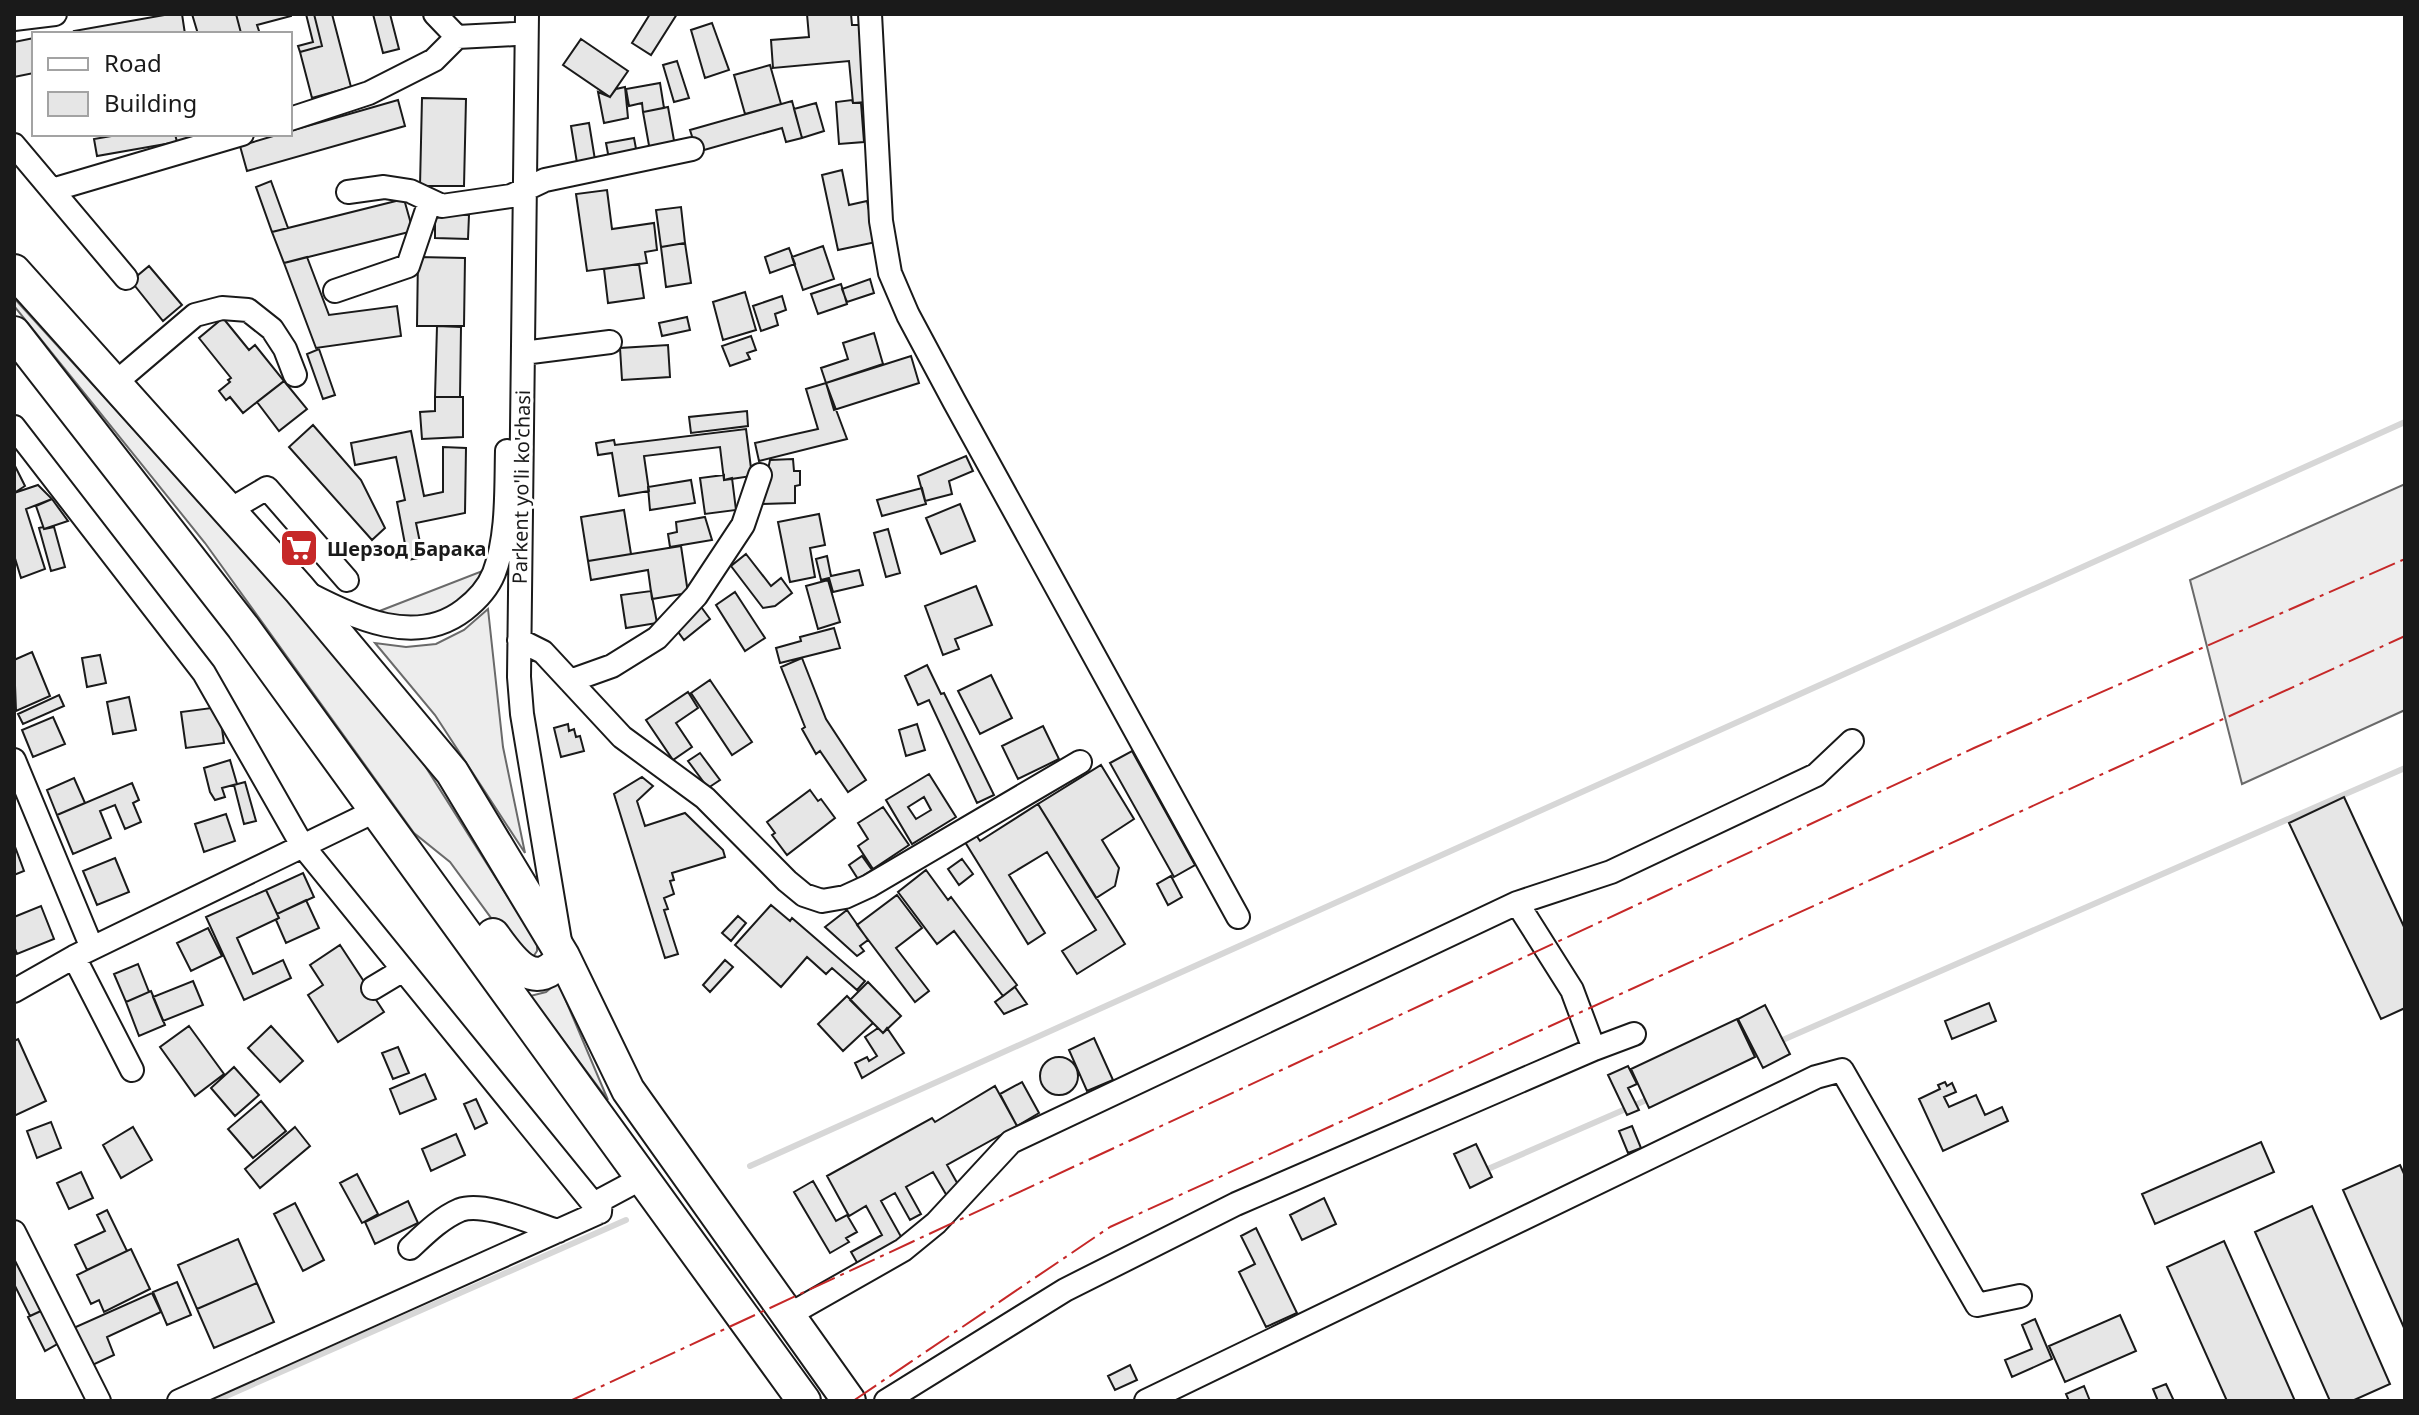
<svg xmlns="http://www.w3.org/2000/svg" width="2419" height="1415" font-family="'Noto Sans',sans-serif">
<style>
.built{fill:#ededed;stroke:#6a6a6a;stroke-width:2}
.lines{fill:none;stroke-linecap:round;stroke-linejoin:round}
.stream{stroke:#d7d7d7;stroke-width:6}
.building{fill:#e6e6e6;stroke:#1a1a1a;stroke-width:2;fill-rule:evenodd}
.minor-casing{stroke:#1a1a1a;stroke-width:26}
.highway-casing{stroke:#1a1a1a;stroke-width:36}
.minor{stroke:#fff;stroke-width:22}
.highway{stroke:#fff;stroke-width:32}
.power{stroke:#c62828;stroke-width:2;stroke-dasharray:28 6 4 6;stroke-linecap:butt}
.labels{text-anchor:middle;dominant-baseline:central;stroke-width:6;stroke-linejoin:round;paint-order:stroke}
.street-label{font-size:20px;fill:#1a1a1a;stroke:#fff}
.poi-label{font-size:20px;font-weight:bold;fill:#1a1a1a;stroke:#fff;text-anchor:start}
</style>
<rect width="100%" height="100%" fill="#fff"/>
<!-- built -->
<path class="built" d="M14 298 286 597 408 739 537 943V951L533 957 519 956 450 862 414 833 205 543 14 306Z
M2405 484V710L2242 784 2190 580Z
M485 570 477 583 457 604 435 615 409 618 377 612Z
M488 609 503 747 525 853 435 715 375 643 406 647 436 644 464 630Z
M558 982 608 1100 530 996 546 992Z"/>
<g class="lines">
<!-- stream -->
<path class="stream" d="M1778 1042 2405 768
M750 1166 2405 422
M1481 1172 1651 1098
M215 1401 626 1220"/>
</g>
<!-- building -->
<path class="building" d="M170 14H182L185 34H75L74 31Z
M192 14H236L241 33 198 34Z
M236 14H291V16L257 25 260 34H236L241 33Z
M306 14H314L322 46 300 52 298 46 313 42Z
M314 14H332L351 87 312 98 300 52 322 46Z
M373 14H390L399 49 383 53Z
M650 14H677L651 55 632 43Z
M807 14H851L852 25H861L867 102 853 103 849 61 773 68 771 40 809 37Z
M712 23 729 70 705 78 691 30Z
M34 38V73L14 77V42Z
M581 39 628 71 610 97 563 65Z
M677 61 689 98 674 102 663 65Z
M770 65 781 104 745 114 734 75Z
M660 83 664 108 643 112 642 103 629 106 626 89Z
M625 87 628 118 604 123 598 92 610 97 616 89Z
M422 98 466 99 464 186H420Z
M398 100 405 126 247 171 240 146 280 134H290V131Z
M852 100 853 103H861L864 142 839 144 836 102Z
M792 101 802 138 786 142 782 128 697 152 690 130Z
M816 103 824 131 802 138 794 109Z
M668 107 675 146 650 151 643 112Z
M589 123 596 166 578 169 571 126Z
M123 134H175L177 142 97 156 94 139Z
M175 134H209L177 142Z
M634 138 637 154 609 159 606 143Z
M842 170 849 205 867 201 876 242 838 250 822 175Z
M271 181 288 228 272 232 256 187Z
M607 190 612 229 654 223 657 250 645 252 647 263 587 271 576 194Z
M404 199 413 231 284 263 272 232Z
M681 207 685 243 661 247 656 210Z
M435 214 469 215 468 239 435 238Z
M685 243 691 283 666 287 661 247Z
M823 246 834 279 803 290 792 257Z
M789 248 795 264 770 273 765 257Z
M307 257 329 315 397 306 401 336 316 348 284 263Z
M418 257 465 258 464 326H417Z
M639 264 644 298 608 303 604 269Z
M149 266 182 305 163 321 131 281Z
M870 279 874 293 847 302 842 289Z
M841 284 847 304 818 314 811 294Z
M745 292 756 330 723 340 713 302Z
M782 296 786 310 775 314 778 325 761 331 753 306Z
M687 317 690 330 662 336 659 323Z
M223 318 249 350 255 345 284 381 243 413 230 397 226 400 219 391 230 382 228 380 231 378 199 338Z
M437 326 461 327 460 397H435Z
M874 333 883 364 826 383 821 368 848 359 843 343Z
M751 336 756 350 747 353 750 359 730 366 722 346Z
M668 345 670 377 622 380 620 348Z
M319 349 335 395 323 399 307 354Z
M911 356 919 383 834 410 826 383Z
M284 381 307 409 279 431 257 402Z
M826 383 847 439 759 461 755 443 818 429 806 389Z
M435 397H463V437L422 439 420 412 435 411Z
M747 411 748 426 691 433 689 417Z
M313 425 361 480 385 528 372 540 289 447Z
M746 429 752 476 724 480 720 447 644 456 649 491 619 496 612 453 598 455 596 443 614 440 615 445Z
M411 431 424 496 443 492V447L466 448 465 513 416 523 423 557 408 560 397 502 405 500 396 457 355 465 351 443Z
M966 456 973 471 949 481 952 494 925 501 918 476Z
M793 459 794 471H800V485L795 486V503L761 504 770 460Z
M14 464 25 486 14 493Z
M724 475V480L732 478 736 510 705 514 700 478Z
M691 480 695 503 650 510 648 487Z
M38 485 52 499 26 509 45 569 21 578 14 555V493Z
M922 488 926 504 882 516 877 500Z
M52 499 68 521 44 529 36 506Z
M960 504 975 541 941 554 926 518Z
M624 510 631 554 588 561 581 517Z
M819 514 825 545 810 548 815 577 790 582 778 522Z
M705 517 712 540 670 547 668 534 677 532 676 522Z
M43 527 44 529 54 527 65 567 51 571 39 528Z
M888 529 900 573 886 577 874 533Z
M681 546 688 593 652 599 648 570 591 580 588 561Z
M746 554 771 586 781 578 792 593 775 606 763 608 731 566Z
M827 556 831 576 859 570 863 585 833 592 829 578 821 580 816 559Z
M828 580 840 622 818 629 806 586Z
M976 586 992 625 955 639 959 649 943 655 925 606Z
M651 591 657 623 626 628 621 595Z
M735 592 765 638 745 651 716 605Z
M699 604 710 619 684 640 673 625Z
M834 628 840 648 780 663 776 648 801 641 800 637Z
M32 652 50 696 16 711 14 660Z
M100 655 106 683 87 687 82 658Z
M802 658 826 719 866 780 848 792 820 751 816 754 802 729 805 727 781 667Z
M927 665 941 694 944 693 994 795 977 803 929 700 918 705 905 676Z
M991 675 1012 718 980 734 958 691Z
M710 680 752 742 732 755 691 693Z
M688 692 698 708 676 723 692 747 673 760 646 720Z
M59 695 64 706 23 724 18 714Z
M129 697 136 730 113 734 107 702Z
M219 707 224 743 186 748 181 712Z
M53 717 65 744 33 757 22 730Z
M568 724 569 731 574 729 576 737 580 736 584 751 561 757 554 728Z
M917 724 925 750 906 756 899 730Z
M1043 726 1059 759 1018 779 1002 746Z
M1132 751 1195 865 1174 877 1110 763Z
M700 753 720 780 708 788 688 761Z
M230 760 237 784 222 788 225 797 215 800 210 792 204 768Z
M1101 765 1134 819 1102 840 1119 868 1115 886 1096 898 1038 804Z
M929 774 956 817 912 844 886 800ZM924 797 931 810 916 819 908 807Z
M642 777 653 786 637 801 645 826 685 813 723 850 725 857 672 873 674 880 670 881 674 894 664 898 668 909 664 910 678 954 665 958 614 794Z
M74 778 85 803 57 815 47 790Z
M245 782 256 821 244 824 234 785Z
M132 783 139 800 133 803 141 822 125 829 115 805 100 811 111 838 73 854 57 815Z
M810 790 818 801 821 799 835 818 787 855 772 835 775 833 767 822Z
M2344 797 2405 929V1008L2381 1019 2289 823Z
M1038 804 1125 944 1077 974 1062 951 1096 930 1047 852 1009 875 1045 933 1028 944 965 842 976 835 980 841Z
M883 807 909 845 873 869 858 846 868 839 858 823Z
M226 814 235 841 204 852 195 824Z
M14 844 24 871 14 875Z
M862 856 872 870 858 879 849 865Z
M115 858 129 892 97 905 83 871Z
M962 859 973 874 959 885 948 869Z
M926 870 948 900 951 897 1017 985 1003 996 954 931 937 944 898 892Z
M303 873 314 897 277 914 266 890Z
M1171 876 1182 897 1168 905 1157 884Z
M266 890 279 918 237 938 253 974 283 960 291 978 244 1000 206 917Z
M897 895 922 928 896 948 929 991 915 1002 857 925Z
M306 900 319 928 286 943 276 920 279 918 277 914Z
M771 905 790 921 792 918 865 981 857 990 832 968 826 974 807 957 781 987 735 945Z
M41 906 54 939 17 954 14 946V917Z
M847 910 868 940 860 946 864 951 857 956 825 927Z
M738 916 746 923 731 941 722 933Z
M208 928 222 956 191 971 177 943Z
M340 945 384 1012 338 1042 308 995 323 985 310 965Z
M725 960 733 967 710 992 703 985Z
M138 964 149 992 126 1002 114 974Z
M193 981 203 1005 163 1021 153 997Z
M868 982 901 1016 883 1033 850 1000Z
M1015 987 1027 1004 1004 1014 995 1002Z
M151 991 165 1025 139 1036 126 1002Z
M847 996 873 1023 843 1051 818 1024Z
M1989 1003 1996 1021 1952 1039 1945 1021Z
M1765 1005 1790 1054 1763 1068 1738 1019Z
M1737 1019 1755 1057 1649 1108 1631 1069Z
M189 1026 224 1074 195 1096 160 1047Z
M271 1026 303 1061 280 1082 248 1048Z
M878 1028 883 1033 887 1028 904 1053 862 1078 855 1063 867 1057 869 1061 877 1056 865 1037Z
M1094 1038 1113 1080 1087 1091 1069 1050Z
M18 1039 46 1101 14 1116V1041Z
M398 1047 409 1073 393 1079 382 1053Z
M1040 1076a19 19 0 1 1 38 0a19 19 0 1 1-38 0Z
M1628 1066 1637 1084 1628 1088 1639 1110 1627 1115 1608 1075Z
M234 1067 259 1095 235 1116 211 1088Z
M425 1074 436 1099 400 1114 390 1089Z
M1022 1082 1039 1113 1017 1126 1000 1094Z
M1945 1082 1947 1086 1952 1083 1956 1092 1944 1097 1949 1107 1976 1095 1985 1115 2002 1107 2008 1121 1943 1151 1919 1099 1940 1089 1938 1085Z
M995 1086 1017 1126 947 1165 960 1188 947 1196 933 1172 906 1187 921 1214 910 1220 895 1193 881 1201 904 1242 859 1266 851 1252 882 1235 866 1206 849 1216 827 1176 932 1118 935 1122Z
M476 1099 487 1123 475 1129 464 1104Z
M261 1101 286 1131 253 1158 228 1129Z
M51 1122 61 1148 37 1158 27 1131Z
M1632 1126 1641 1148 1628 1153 1619 1131Z
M133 1127 152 1160 121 1178 103 1145Z
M295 1127 310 1146 260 1188 245 1169Z
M456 1134 465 1155 431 1171 422 1149Z
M2261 1142 2274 1172 2155 1224 2142 1194Z
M1476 1144 1492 1177 1470 1188 1454 1154Z
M2400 1165 2405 1176V1330L2343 1190Z
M81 1172 93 1198 69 1209 57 1183Z
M357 1174 378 1214 362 1223 340 1183Z
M813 1181 836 1221 847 1215 857 1232 846 1238 849 1242 830 1253 794 1192Z
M1324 1198 1336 1224 1302 1240 1290 1215Z
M408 1201 418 1223 375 1244 365 1222Z
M295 1203 324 1260 303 1271 274 1214Z
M2312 1206 2390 1384 2352 1401H2330L2255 1232Z
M107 1210 127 1251 87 1270 75 1245 105 1231 97 1215Z
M1256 1228 1297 1313 1266 1327 1239 1272 1255 1264 1241 1236Z
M238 1239 257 1283 197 1309 178 1265Z
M2224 1241 2295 1401H2227L2167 1267Z
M131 1249 150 1289 104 1312 99 1300 91 1304 77 1275Z
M18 1259 43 1310 30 1316 14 1284V1261Z
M177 1282 191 1315 167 1325 153 1292Z
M257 1283 274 1322 214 1348 197 1309Z
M152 1293 161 1312 107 1337 114 1355 86 1368 69 1330Z
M43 1310 59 1343 45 1351 28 1317Z
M2120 1315 2136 1351 2065 1382 2049 1346Z
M2035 1319 2052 1359 2012 1377 2005 1360 2032 1349 2022 1325Z
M1130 1365 1137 1380 1115 1390 1108 1376Z
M2166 1384 2174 1401H2158L2153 1389Z
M2084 1386 2090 1401H2069L2066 1394Z"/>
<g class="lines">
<!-- minor casing -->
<g class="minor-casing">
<path id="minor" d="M435 14 457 37 515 34
M527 14 519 677 522 714 560 941
M870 14 881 221 890 273 908 315 954 401 1238 917
M14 19 55 14
M290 119 369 93 434 60 457 37
M14 145 126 278
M52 190 242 134
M348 192 384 187 410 191 442 206 511 196 545 180 692 149
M335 291 408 266 430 201
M523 353 610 342
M114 384 195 315 222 308 248 310 272 329 285 349 295 375
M14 427 204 673 302 845 600 1212
M228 511 267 488 347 580
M309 594C355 618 416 647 464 610 477 600 488 588 494 573 508 536 506 490 507 451
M519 640 543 652 622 737 705 798 787 881 804 895 822 901 845 897 869 886 1080 762
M570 681 612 666 657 638 696 596 743 525 760 475
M14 760 92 948
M1517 903 1572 990 1594 1049
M74 957 132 1070
M373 988 403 970
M14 991 74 957 377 810
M600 1212 601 1200 644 1177
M14 1232 99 1401
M410 1248C425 1234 441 1218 460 1210 484 1201 534 1224 558 1231
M787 1316 903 1250 936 1223 1011 1142 1517 903 1611 872 1816 775 1852 741
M179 1401 600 1212
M886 1401 1065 1290 1236 1204 1594 1049 1634 1034
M1146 1401 1816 1077 1842 1070 1977 1305 2020 1296"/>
</g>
<!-- highway casing -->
<g class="highway-casing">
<path id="highway" d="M14 271 299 589 452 772 563 956 628 1090 849 1401
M14 333 243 627 804 1401
M493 935C511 960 535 996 563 956"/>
</g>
<!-- minor -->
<use href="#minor" class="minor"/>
<!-- highway -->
<use href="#highway" class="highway"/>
<!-- power -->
<path class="power" d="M570 1401 1974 748 2405 559
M853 1401 1110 1227 2405 636"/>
</g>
<!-- icons -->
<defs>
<g id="supermarket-square" transform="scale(2)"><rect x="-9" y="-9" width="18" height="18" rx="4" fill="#c62828" stroke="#fff"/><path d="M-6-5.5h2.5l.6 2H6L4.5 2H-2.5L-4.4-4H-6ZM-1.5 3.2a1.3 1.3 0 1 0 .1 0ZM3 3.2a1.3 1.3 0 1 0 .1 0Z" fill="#fff"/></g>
</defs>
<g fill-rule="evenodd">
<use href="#supermarket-square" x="299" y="548"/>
</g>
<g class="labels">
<!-- street labels -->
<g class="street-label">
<text transform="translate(521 487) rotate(-89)">Parkent yo'li ko'chasi</text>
</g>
<!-- poi labels -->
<g class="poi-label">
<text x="327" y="548">Шерзод Барака</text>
</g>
</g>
<!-- border -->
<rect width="2419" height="1415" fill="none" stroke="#1a1a1a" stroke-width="32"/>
<!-- legend -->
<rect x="32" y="32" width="260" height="104" fill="#ffffff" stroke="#a3a3a3" stroke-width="2"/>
<rect x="48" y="58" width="40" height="12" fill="#ffffff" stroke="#a3a3a3" stroke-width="2"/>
<text x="104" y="72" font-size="24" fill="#1a1a1a">Road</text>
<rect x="48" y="92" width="40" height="24" fill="#e6e6e6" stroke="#a3a3a3" stroke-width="2"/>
<text x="104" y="112" font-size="24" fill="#1a1a1a">Building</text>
</svg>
